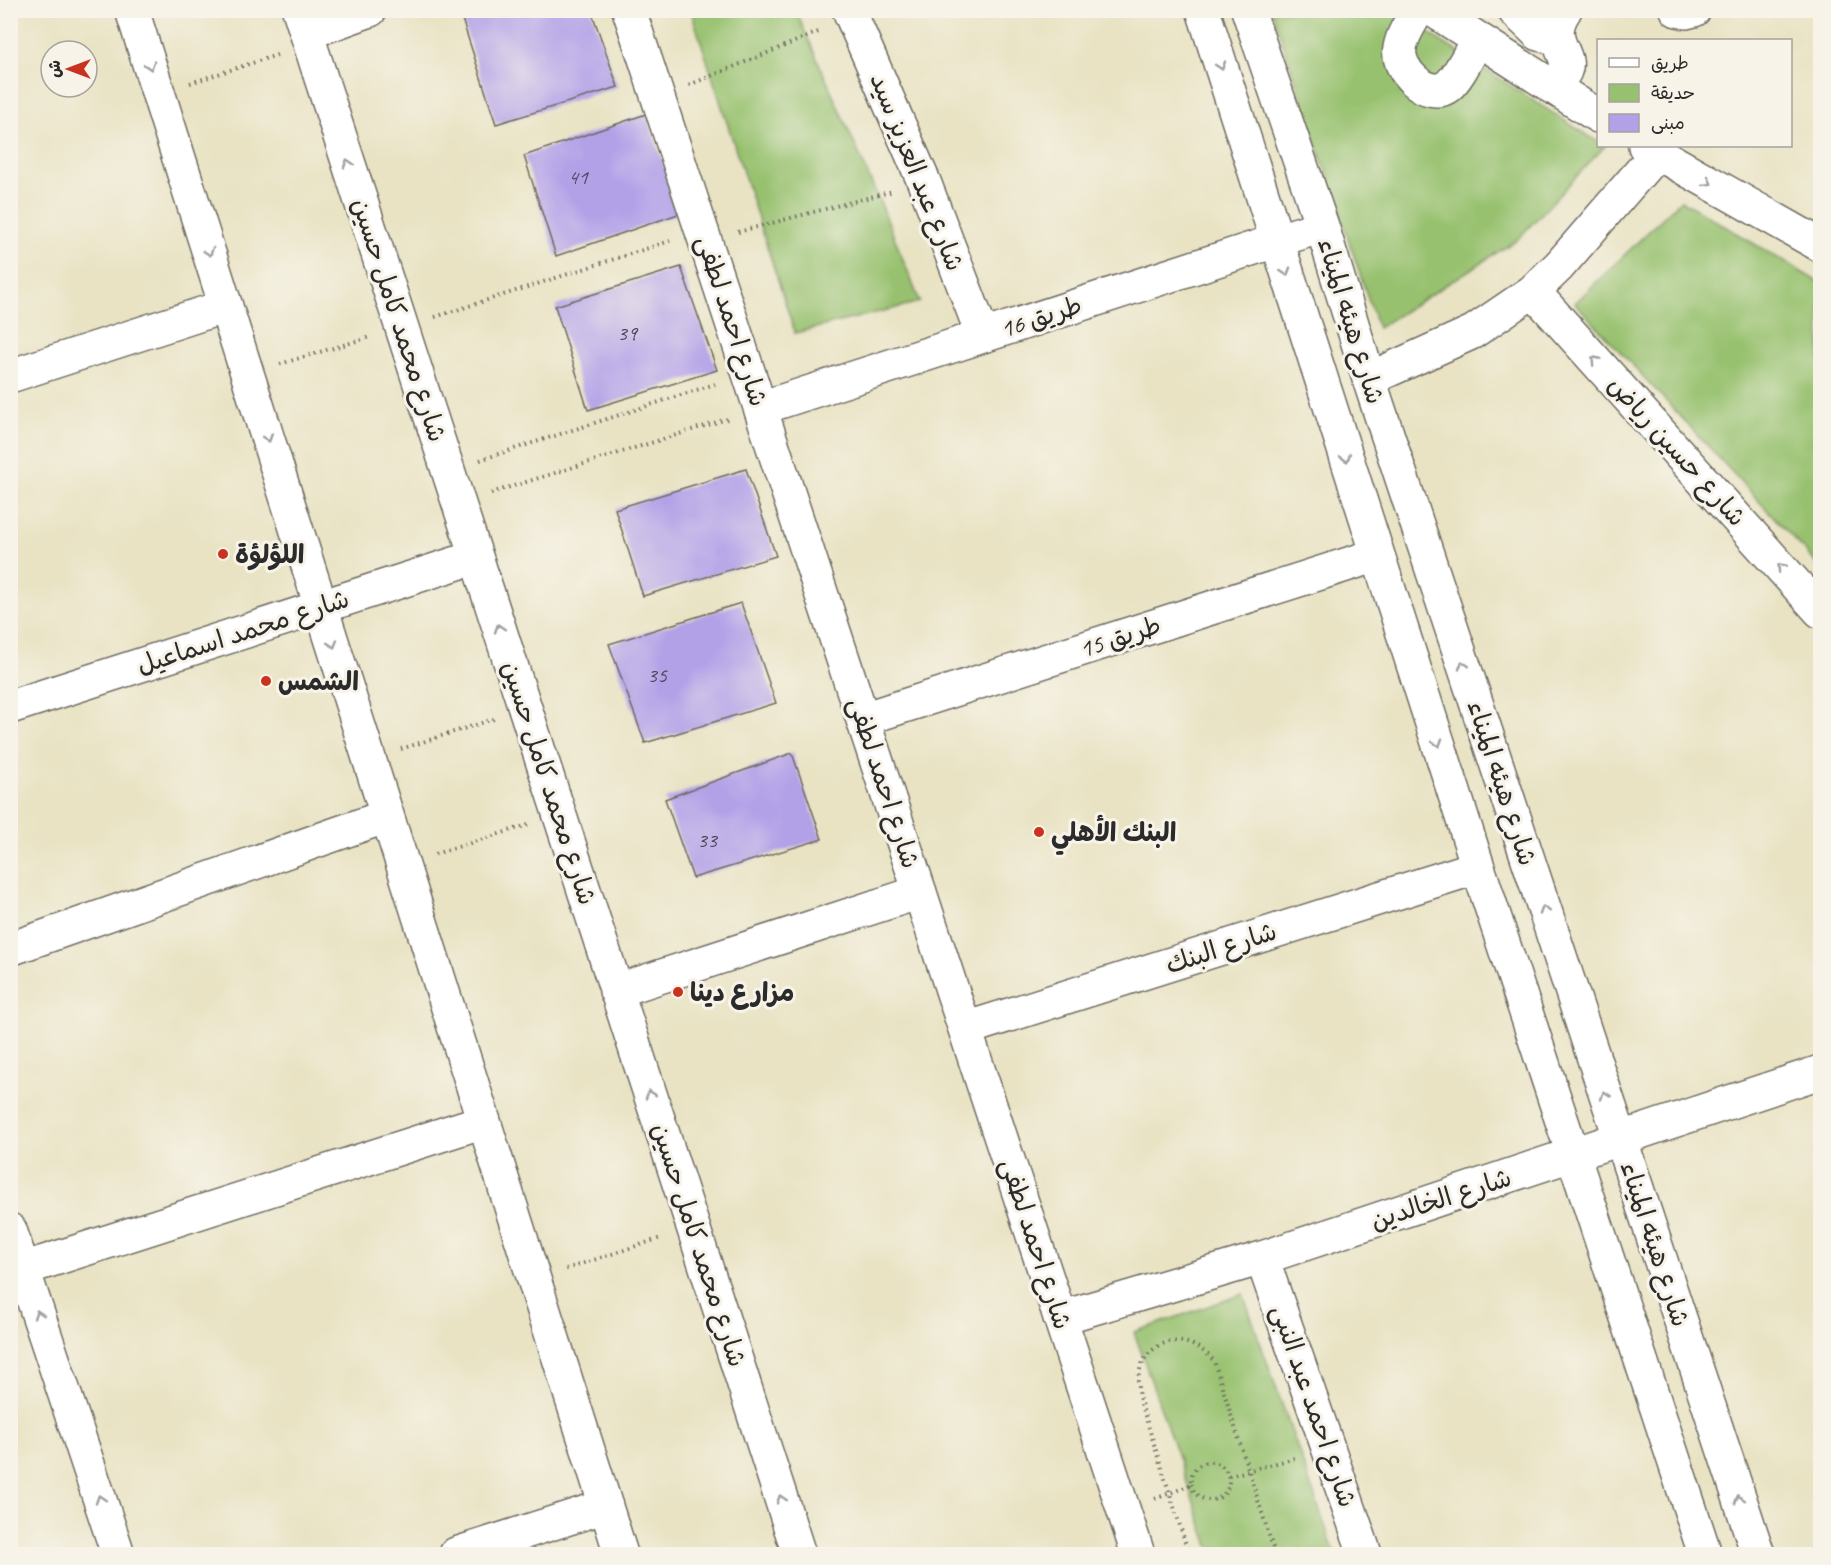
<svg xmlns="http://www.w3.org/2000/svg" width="1831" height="1565" font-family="Caveat,'Playpen Sans Arabic',sans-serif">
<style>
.green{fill:#97c16e;stroke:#61764c;stroke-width:1.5}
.building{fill:#b3a1e8}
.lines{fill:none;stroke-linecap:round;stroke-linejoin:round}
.minor-casing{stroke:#6e6b61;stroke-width:36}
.path{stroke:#6e6b61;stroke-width:4;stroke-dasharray:1.5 4.5;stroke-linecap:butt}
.minor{stroke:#fff;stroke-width:33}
.oneway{stroke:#a0a0a0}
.poi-dot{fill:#c8321e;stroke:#f7f3e8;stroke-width:2}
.labels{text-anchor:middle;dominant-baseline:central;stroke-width:6;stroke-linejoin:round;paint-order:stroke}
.number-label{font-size:22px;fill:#4d485a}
.street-label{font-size:26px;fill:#2b2b2b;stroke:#f7f3e8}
.poi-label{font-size:26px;font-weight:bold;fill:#2b2b2b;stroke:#f7f3e8;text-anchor:start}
</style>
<rect width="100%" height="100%" fill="#f7f3e8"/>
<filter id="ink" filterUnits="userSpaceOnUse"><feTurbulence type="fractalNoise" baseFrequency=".0167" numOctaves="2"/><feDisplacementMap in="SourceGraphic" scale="12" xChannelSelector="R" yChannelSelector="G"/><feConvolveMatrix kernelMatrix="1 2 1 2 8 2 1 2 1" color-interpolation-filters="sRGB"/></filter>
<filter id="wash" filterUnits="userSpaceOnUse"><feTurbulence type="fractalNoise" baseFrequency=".008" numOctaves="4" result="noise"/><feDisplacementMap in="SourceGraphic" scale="24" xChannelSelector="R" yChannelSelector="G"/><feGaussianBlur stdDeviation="1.35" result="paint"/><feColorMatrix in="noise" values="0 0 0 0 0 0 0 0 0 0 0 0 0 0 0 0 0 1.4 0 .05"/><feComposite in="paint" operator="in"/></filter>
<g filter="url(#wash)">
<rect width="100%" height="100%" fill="#e9e3c4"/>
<!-- green -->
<path class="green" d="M691 11H796L881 204 920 302 795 333Z
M1272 11H1394L1598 142V146H1605L1517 240 1378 328Z
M1681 200 1820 283V567L1575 303Z
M1243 1294 1335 1554H1212L1134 1332Z"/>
<g id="blocks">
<!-- building -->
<path class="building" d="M480 10H591L618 87 496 124 461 16Z
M646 114 681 213 556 256 524 156Z
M681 267 717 370 588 410 555 306Z
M746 469 776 556 643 596 615 509Z
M741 603 776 703 645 743 609 644Z
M792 753 822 839 693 878 665 799Z"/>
</g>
</g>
<g filter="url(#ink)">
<use href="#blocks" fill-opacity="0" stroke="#6e6b61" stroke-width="1.5"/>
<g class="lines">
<!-- minor casing -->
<g class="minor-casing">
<path id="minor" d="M132 10 621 1554
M299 10 799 1554
M629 10 1138 1554
M849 10 924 182 983 336
M1203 10 1478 867 1705 1554
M1248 10 1322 226 1369 379 1758 1554
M1418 10C1411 22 1402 35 1400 48 1396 71 1429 101 1448 86 1459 77 1470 52 1478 39
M1433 10 1598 116
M1514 10 1539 34 1557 39
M1677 10 1686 12 1694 10
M307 33 370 10
M1552 87C1556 82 1562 77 1565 71 1573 53 1544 41 1565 10
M1645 146 1820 245
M1533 291 1820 611
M10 376 226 306
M1369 379 1473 332 1533 291 1559 266 1657 153
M761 408 1322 226
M10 707 476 557
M863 719 1377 555
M10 949 387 816
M616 991 920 892
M965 1029 1478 867
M10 1230 118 1554
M1262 1258 1365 1554
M23 1269 484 1121
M1060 1318 1262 1258 1820 1072
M456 1554 606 1506"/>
</g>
<!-- path -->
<path class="path" d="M190 83 277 55
M689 85 821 31
M738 232 893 191
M435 317 670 241
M280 364 370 337
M480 460 715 384
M491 493 727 419
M401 749 494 719
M435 854 528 825
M566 1269 661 1238
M1191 1481a19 19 0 1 1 38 0a19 19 0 1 1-38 0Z
M1229 1476 1295 1458
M1155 1499 1190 1485
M1189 1554 1139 1397C1130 1345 1180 1322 1214 1361L1275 1554"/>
<!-- minor -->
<use href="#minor" class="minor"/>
</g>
<!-- one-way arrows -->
<defs><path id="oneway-chevron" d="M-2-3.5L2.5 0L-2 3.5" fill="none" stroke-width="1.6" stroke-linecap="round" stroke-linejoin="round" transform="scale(1.5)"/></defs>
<g class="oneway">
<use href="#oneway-chevron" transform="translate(150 66) rotate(73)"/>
<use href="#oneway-chevron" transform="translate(1221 66) rotate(72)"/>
<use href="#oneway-chevron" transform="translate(348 163) rotate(-108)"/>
<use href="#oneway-chevron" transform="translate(1708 182) rotate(29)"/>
<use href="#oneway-chevron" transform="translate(209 252) rotate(72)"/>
<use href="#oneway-chevron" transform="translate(1286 272) rotate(72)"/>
<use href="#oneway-chevron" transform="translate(1595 360) rotate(-132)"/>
<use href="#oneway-chevron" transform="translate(268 438) rotate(72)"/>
<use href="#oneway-chevron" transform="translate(1346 458) rotate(72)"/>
<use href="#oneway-chevron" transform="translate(1781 567) rotate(-132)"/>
<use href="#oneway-chevron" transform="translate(499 628) rotate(-108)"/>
<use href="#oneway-chevron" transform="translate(333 644) rotate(73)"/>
<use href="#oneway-chevron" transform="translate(1463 665) rotate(-108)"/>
<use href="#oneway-chevron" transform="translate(1438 743) rotate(72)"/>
<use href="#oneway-chevron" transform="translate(1544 910) rotate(-108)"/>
<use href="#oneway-chevron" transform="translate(650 1094) rotate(-108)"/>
<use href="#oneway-chevron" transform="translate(1605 1095) rotate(-108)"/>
<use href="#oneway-chevron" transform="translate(38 1314) rotate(-108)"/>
<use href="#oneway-chevron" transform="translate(100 1499) rotate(-108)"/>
<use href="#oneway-chevron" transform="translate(781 1499) rotate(-108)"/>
<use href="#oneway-chevron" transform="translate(1739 1499) rotate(-108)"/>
</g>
</g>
<!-- markers -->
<g class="poi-dot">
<circle cx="223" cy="554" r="6"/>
<circle cx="266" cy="681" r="6"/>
<circle cx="1039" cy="832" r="6"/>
<circle cx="678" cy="992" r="6"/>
</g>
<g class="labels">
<!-- number labels -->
<g class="number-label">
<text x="578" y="177">41</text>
<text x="627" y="333">39</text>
<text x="657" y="675">35</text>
<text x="707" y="840">33</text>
</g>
<!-- street labels -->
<g class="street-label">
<text transform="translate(917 172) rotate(68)">شارع عبد العزيز سيد</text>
<text transform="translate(1041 317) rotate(-18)">طريق 16</text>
<text transform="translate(399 320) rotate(72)">شارع محمد كامل حسين</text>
<text transform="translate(732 321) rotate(72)">شارع احمد لطفى</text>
<text transform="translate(1351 321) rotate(73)">شارع هيئه الميناء</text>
<text transform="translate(1677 451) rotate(48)">شارع حسين رياض</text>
<text transform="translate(243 632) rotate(-18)">شارع محمد اسماعيل</text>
<text transform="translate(1120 637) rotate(-18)">طريق 15</text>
<text transform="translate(549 783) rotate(72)">شارع محمد كامل حسين</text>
<text transform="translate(884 783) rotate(72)">شارع احمد لطفى</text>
<text transform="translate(1502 783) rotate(72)">شارع هيئه الميناء</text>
<text transform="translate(1221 948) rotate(-18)">شارع البنك</text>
<text transform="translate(1441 1199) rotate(-18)">شارع الخالدين</text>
<text transform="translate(1036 1244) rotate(72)">شارع احمد لطفى</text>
<text transform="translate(1655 1244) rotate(72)">شارع هيئه الميناء</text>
<text transform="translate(699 1245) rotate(72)">شارع محمد كامل حسين</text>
<text transform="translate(1314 1406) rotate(71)">شارع احمد عبد النبى</text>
</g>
<!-- poi labels -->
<g class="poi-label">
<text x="235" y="554">اللؤلؤة</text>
<text x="278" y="681">الشمس</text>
<text x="1051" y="832">البنك الأهلي</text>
<text x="690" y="992">مزارع دينا</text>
</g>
</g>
<!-- margin -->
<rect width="1831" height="1565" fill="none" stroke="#f7f3e8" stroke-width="36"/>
<!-- legend -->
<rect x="1597" y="39" width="195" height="108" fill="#f7f3e8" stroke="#a5a39c" stroke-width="1.5"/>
<rect x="1609" y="58" width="30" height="9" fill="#ffffff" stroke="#a5a39c" stroke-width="1.5"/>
<text x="1651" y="69" font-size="18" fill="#2b2b2b">طريق</text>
<rect x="1609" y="84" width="30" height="18" fill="#97c16e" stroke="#a5a39c" stroke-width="1.5"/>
<text x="1651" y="99" font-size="18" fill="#2b2b2b">حديقة</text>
<rect x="1609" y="114" width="30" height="18" fill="#b3a1e8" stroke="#a5a39c" stroke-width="1.5"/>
<text x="1651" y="129" font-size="18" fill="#2b2b2b">مبنى</text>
<!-- north arrow -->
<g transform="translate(69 69) rotate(270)"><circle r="28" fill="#f7f3e8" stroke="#a5a39c" stroke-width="1.5"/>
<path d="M0-4.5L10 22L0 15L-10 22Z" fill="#c8321e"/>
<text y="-9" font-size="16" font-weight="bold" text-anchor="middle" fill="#2b2b2b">ش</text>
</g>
</svg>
